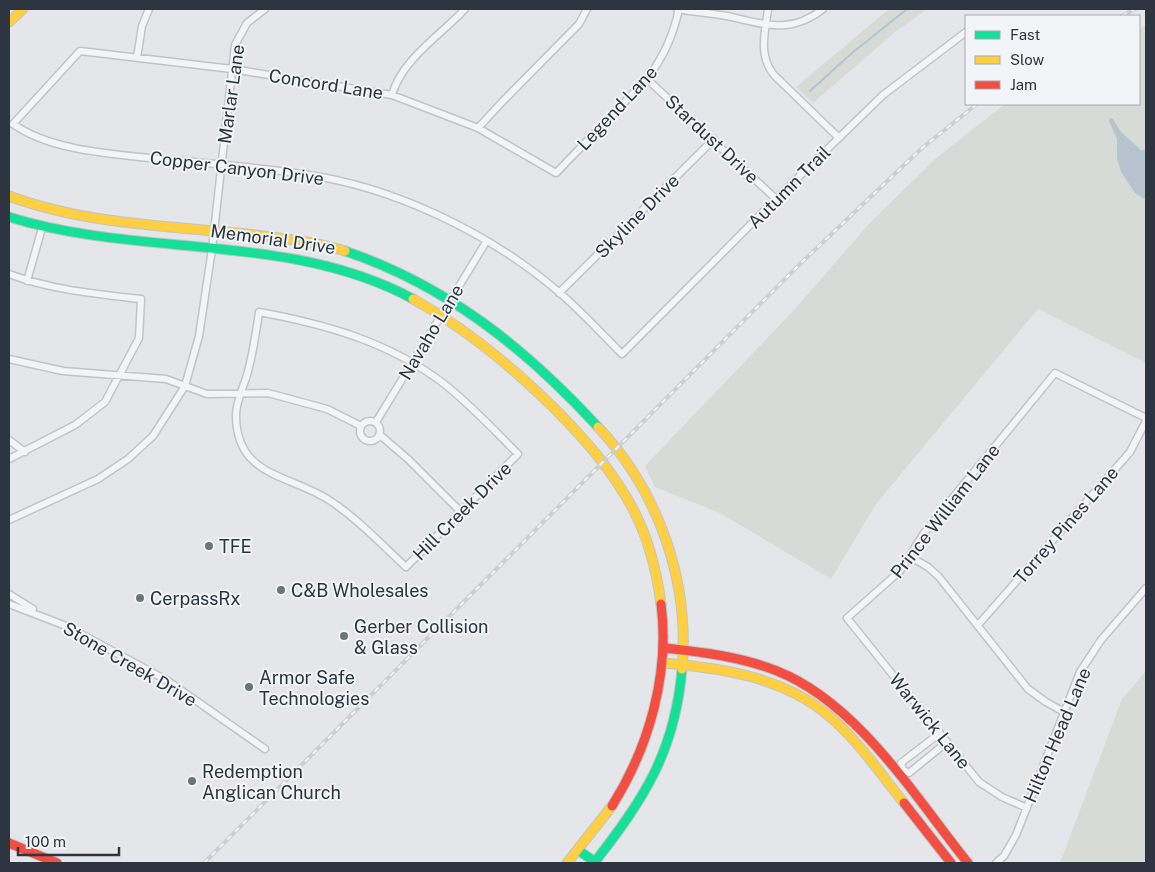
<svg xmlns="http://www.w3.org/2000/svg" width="1155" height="872" font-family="'Public Sans',sans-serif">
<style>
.green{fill:#d6dcd5}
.water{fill:#b6c4d0}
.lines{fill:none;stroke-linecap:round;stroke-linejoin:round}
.stream{stroke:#b6c4d0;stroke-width:2}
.street-casing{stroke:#c2c4c7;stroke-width:9}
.fast-casing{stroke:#c2c4c7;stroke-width:11}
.slow-casing{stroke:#c2c4c7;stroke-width:11}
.jam-casing{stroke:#c2c4c7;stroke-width:11}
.street{stroke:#f3f4f5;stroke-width:6}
.fast{stroke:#16e098;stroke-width:9}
.slow{stroke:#ffcf43;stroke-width:9}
.jam{stroke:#f24e42;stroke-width:9}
.rail-casing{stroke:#ccced0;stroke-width:4}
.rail{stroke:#f2f5f7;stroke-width:2;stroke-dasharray:5.5;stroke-linecap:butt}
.poi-dot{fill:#6c737b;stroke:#f2f5f7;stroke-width:2}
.labels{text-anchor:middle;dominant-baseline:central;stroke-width:4;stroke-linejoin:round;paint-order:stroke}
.street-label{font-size:18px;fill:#2c3540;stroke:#f2f5f7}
.poi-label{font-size:18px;fill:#2c3540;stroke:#f2f5f7;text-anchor:start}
</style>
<rect width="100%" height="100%" fill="#e4e6e9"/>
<!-- green -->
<path class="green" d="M889 9H927L894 33 813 103 796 87Z
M1146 25V363L1038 309 876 504 831 579 720 513 655 487 645 466 795 309 868 225 935 159 1001 107 1007 104H1139V29Z
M1146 671V863H1060L1122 699Z"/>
<!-- water -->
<path class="water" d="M1110 118 1113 119 1121 132 1141 150H1146V200L1135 193 1121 172 1117 158V139L1109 121Z"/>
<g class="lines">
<!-- stream -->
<path class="stream" d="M810 91 852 53 907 9"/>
<!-- street casing -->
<g class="street-casing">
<path id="street" d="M677 9C694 12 710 13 727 16 764 24 790 35 823 9
M679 9C673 36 664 56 647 79L556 173 478 128 392 95 232 69 80 51 13 124C51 151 113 154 159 159 206 163 254 167 302 174 393 186 490 233 560 293 582 312 602 334 622 354L776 199 883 95 966 32
M768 9C765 33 758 55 774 75L839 138
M137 58 142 26 149 9
M647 79 776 199
M392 95C402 59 441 35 465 9
M478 128 503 101 579 24 587 9
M9 274C51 290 97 294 141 299L139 338 105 402 75 425 9 459
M27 281 42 228
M559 293 714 139
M259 312C325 324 389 342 443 383 470 404 494 430 518 454L406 567C381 544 357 518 329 500 289 474 236 477 236 415 236 402 243 388 247 375 253 354 256 333 259 312Z
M9 359 63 371 166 379 207 394 268 393 327 409 361 426
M360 431a10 10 0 1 1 20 0a10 10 0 1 1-20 0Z
M376 422 486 242
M380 435 409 460 461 512
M9 440 25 452
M9 520 98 479 128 459 153 436 185 386 199 336 212 249 235 45 247 23 265 9
M909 556 928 567 939 577 1028 689 1046 702 1064 712
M9 594 33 609
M9 604 66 626 168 681 265 749
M978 625 1130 452 1146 421
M903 770 901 763 940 733
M903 770 909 773 947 742
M1027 808 1002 797 979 782 847 618 900 571 924 533 1055 373 1146 418
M996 863 1004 856 1016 835 1080 672 1101 640 1146 588"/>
</g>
<!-- fast casing -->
<g class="fast-casing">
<path id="fast" d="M9 217C140 258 290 232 413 299
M345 251C448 286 525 348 598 427
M578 850 595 862
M594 863C644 799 675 752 682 669"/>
</g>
<!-- slow casing -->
<g class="slow-casing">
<path id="slow" d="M9 22 23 9
M9 196C84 224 168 226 247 234 280 238 313 241 345 251
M413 299C489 341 596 435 635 513 649 541 657 573 661 604
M598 427C658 491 690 580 682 669
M664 663C719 668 778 676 823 711 855 736 879 772 904 803
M567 863 612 806"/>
</g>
<!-- jam casing -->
<g class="jam-casing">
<path id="jam" d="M665 648C702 652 742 657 777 671 858 703 915 797 968 863
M904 803 951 863
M612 806C649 747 670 674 661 604
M9 843 57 863"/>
</g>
<!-- street -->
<use href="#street" class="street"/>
<!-- fast -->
<use href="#fast" class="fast"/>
<!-- slow -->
<use href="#slow" class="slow"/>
<!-- jam -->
<use href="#jam" class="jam"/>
<!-- rail casing -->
<g class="rail-casing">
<path id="rail" d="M1122 16 1135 9
M204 863 800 264 922 148 977 104"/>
</g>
<!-- rail -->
<use href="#rail" class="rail"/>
</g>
<!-- markers -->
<g class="poi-dot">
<circle cx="209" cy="546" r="5"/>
<circle cx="281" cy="590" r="5"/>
<circle cx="140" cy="598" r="5"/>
<circle cx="344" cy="636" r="5"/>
<circle cx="249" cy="687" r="5"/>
<circle cx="192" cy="781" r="5"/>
</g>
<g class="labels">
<!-- street labels -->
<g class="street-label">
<text transform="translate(326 84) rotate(9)">Concord Lane</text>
<text transform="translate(231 94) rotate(-82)">Marlar Lane</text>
<text transform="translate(617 108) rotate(-47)">Legend Lane</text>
<text transform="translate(712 139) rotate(43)">Stardust Drive</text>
<text transform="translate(237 168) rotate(7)">Copper Canyon Drive</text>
<text transform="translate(789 187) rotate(-45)">Autumn Trail</text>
<text transform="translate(637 216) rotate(-45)">Skyline Drive</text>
<text transform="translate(273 239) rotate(8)">Memorial Drive</text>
<text transform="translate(431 332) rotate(-59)">Navaho Lane</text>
<text transform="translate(462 511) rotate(-45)">Hill Creek Drive</text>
<text transform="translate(945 511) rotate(-52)">Prince William Lane</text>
<text transform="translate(1066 525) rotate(-49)">Torrey Pines Lane</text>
<text transform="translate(130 664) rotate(30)">Stone Creek Drive</text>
<text transform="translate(930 721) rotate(51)">Warwick Lane</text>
<text transform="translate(1057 735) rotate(-67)">Hilton Head Lane</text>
</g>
<!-- poi labels -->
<g class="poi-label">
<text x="219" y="546">TFE</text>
<text x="291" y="590">C&amp;B Wholesales</text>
<text x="150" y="598">CerpassRx</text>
<text x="354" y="626">Gerber Collision<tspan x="354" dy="21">&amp; Glass</tspan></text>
<text x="259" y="677">Armor Safe<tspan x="259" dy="21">Technologies</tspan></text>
<text x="202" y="771">Redemption<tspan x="202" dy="21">Anglican Church</tspan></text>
</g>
</g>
<!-- border -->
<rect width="1155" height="872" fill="none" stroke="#2c3540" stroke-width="20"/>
<!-- legend -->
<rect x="965" y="15" width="175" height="90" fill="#f2f5f7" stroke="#a3a8ae"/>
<rect x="975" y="31" width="25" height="8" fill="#16e098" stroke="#a3a8ae"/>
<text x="1010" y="40" font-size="15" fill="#2c3540">Fast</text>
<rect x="975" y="56" width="25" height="8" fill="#ffcf43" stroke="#a3a8ae"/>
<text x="1010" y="65" font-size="15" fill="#2c3540">Slow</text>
<rect x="975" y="81" width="25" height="8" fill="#f24e42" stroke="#a3a8ae"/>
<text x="1010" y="90" font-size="15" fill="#2c3540">Jam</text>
<!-- scale -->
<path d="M18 847v8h101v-8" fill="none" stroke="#2c3540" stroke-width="2.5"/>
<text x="25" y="847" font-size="15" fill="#2c3540" stroke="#f2f5f7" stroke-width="4" paint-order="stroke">100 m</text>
</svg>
